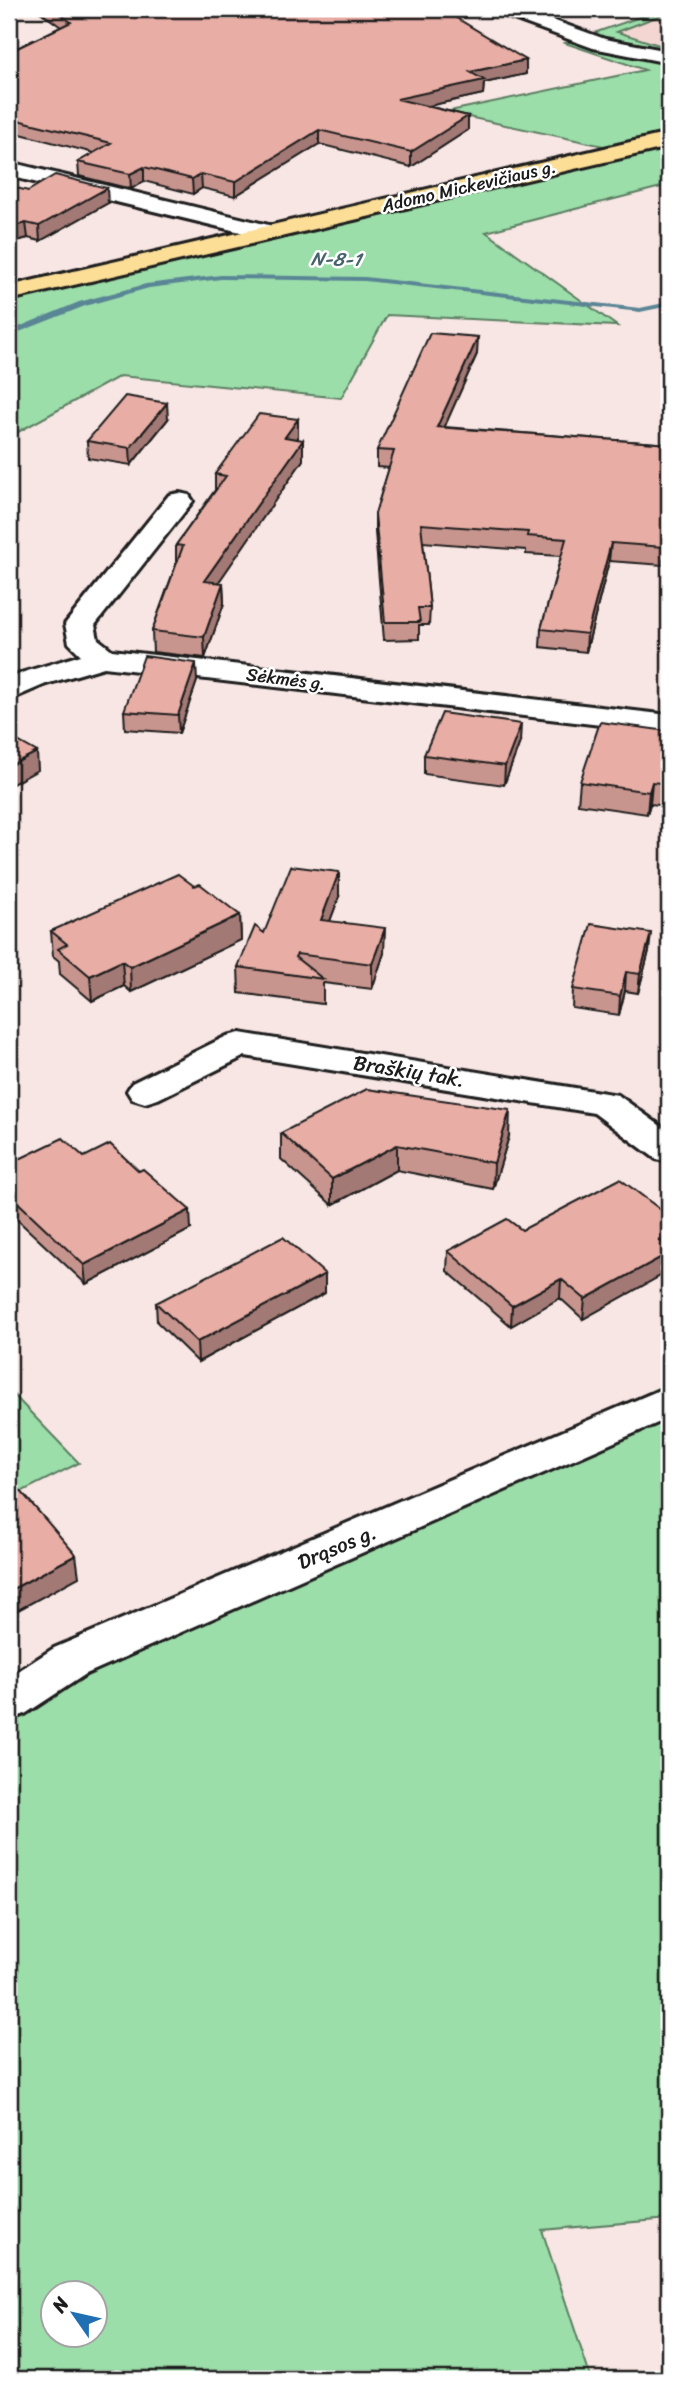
<svg xmlns="http://www.w3.org/2000/svg" width="678" height="2388" font-family="Sriracha,sans-serif">
<style>
.built{fill:#f3d5d1}
.green{fill:#9bdea9;stroke:#5c7d62;stroke-width:2;fill-rule:evenodd}
.lines{fill:none;stroke-linecap:round;stroke-linejoin:round}
.stream{fill:#5a8595;fill-rule:evenodd}
.minor-casing{stroke:#1c1c1c;stroke-width:6}
.major-casing{stroke:#1c1c1c;stroke-width:6}
.minor{fill:#fff;fill-rule:evenodd}
.major{fill:#fcde96;fill-rule:evenodd}
.wall{fill:#c8958e;stroke:#1c1c1c;stroke-width:2}
.shaded-wall{fill:#a27974;stroke:#1c1c1c;stroke-width:2}
.building{fill:#e8ada5;stroke:#1c1c1c;stroke-width:2}
.labels{text-anchor:middle;dominant-baseline:central;stroke-width:5;stroke-linejoin:round;paint-order:stroke}
.far-street-label{font-size:18px;fill:#1c1c1c;stroke:#fff}
.far-water-label{font-size:19px;font-style:italic;fill:#46626c;stroke:#fff}
.street-label{font-size:21px;fill:#1c1c1c;stroke:#fff}
</style>
<rect width="100%" height="100%" fill="#f8e6e4"/>
<filter id="ink" filterUnits="userSpaceOnUse"><feTurbulence type="fractalNoise" baseFrequency=".0143" numOctaves="2"/><feDisplacementMap in="SourceGraphic" scale="14" xChannelSelector="R" yChannelSelector="G"/><feConvolveMatrix kernelMatrix="1 2 1 2 8 2 1 2 1" color-interpolation-filters="sRGB"/></filter>
<g filter="url(#ink)">
<!-- built -->
<path class="built" d="M669 12V48L616 32Z"/>
<!-- green -->
<path class="green" d="M663 9H669V12L617 32 669 48V133L608 147 445 112 645 70 565 43Z
M669 147V185L486 232 617 326 387 315 341 398 120 376 9 437V299Z
M669 1383V2219L542 2230 591 2379H9V1683ZM52 2294H94V2336H52Z
M9 1390 79 1463 9 1498Z"/>
<g class="lines">
<!-- stream -->
<path class="stream" d="M221 275 365 277 640 308 669 302V306L640 312 365 281 221 279 149 288 85 306 9 336V331L79 302 146 284Z"/>
<!-- minor casing -->
<g class="minor-casing">
<path id="minor" d="M494 9H522L605 39 669 51V63L593 48 497 13Z
M9 162 277 227 281 232 277 237 269 239 9 176Z
M179 493 189 495 193 501 95 625 98 639 112 650 669 715V733L104 667 46 684 9 700V679L24 672 81 655 69 643 65 624 169 495Z
M240 1033 618 1095 669 1132V1162L656 1159 594 1113 245 1056 158 1099 145 1103 132 1099 127 1091 132 1083 227 1036Z
M669 1386V1418L86 1674 25 1714 9 1720V1677L54 1648Z"/>
</g>
<!-- major casing -->
<g class="major-casing">
<path id="major" d="M669 133V147L9 300V286Z"/>
</g>
<!-- minor -->
<use href="#minor" class="minor"/>
<!-- major -->
<use href="#major" class="major"/>
</g>
<!-- wall -->
<path class="wall" d="M36 9H428L526 60V74L484 83 483 94 428 106 468 116V130L411 167 319 144 235 196 202 188 193 194 144 181 131 189 79 176 78 162 94 153 9 131V52L61 27Z
M28 191 108 203 40 241 28 238 9 243Z
M477 354 444 427 669 444V561L663 560V565L609 561 586 652 540 647 541 629 561 556 526 554V550L423 542 430 608 429 625H419V639L384 640 375 532V514L389 468 377 467V450Z
M168 419 131 465 88 458 87 441Z
M298 419 297 439 303 460 218 582 223 583 224 603 205 658 153 652 152 631 176 564V545L215 490V474Z
M197 681 179 733 125 729 124 711Z
M668 731 666 749H669V806L650 804 647 814 578 804 580 782Z
M520 742 504 785 424 774V755Z
M194 886 240 915 241 940 131 992 124 986 92 1001 60 974 59 961 53 956 51 931Z
M339 897 330 921 384 953 372 989 323 983V1004L239 993 238 967 264 933Z
M649 951 638 993 625 991 619 1015 572 1008 573 989Z
M281 1133 509 1136 493 1189 397 1170 332 1205 281 1159Z
M84 1157 139 1171 191 1229 86 1284 9 1212V1164Z
M669 1216V1271L583 1319 560 1298 511 1326 447 1271 448 1251 522 1230Z
M325 1293 198 1362 157 1322 156 1303Z"/>
<!-- shaded-wall -->
<path class="shaded-wall" d="M526 60V74L484 83 483 94 397 113V99L470 72Z
M468 116V130L411 167V152Z
M319 130V144L235 196V182Z
M144 167V181L131 189 130 174Z
M201 174 202 188 193 194 192 179Z
M107 188 108 203 40 241 39 226Z
M26 223 28 238 9 243V227Z
M478 337 477 354 437 444V427Z
M167 403 168 419 131 465 130 448Z
M298 419V438L285 457V437Z
M303 440V460L205 602 204 581Z
M611 543 609 561 586 652 587 634Z
M223 583 224 603 205 658 204 637Z
M196 663 197 681 179 733 178 715Z
M521 724 520 742 504 785 505 766Z
M668 731 666 752 662 748Z
M37 752 38 770 9 786V766Z
M652 782 650 804 647 814 649 792Z
M339 872V897L321 945V920Z
M240 915 241 940 131 992 130 967Z
M385 928 384 953 372 989V964Z
M651 933 649 951 638 993 640 974Z
M122 961 124 986 92 1001 90 976Z
M626 972 625 991 619 1015 620 996Z
M510 1110 509 1136 493 1189 494 1163Z
M397 1145V1170L332 1205V1179Z
M190 1210 191 1229 86 1284 84 1265Z
M669 1234V1252L659 1240Z
M669 1253V1271L583 1319 585 1299Z
M325 1274V1293L198 1362 197 1342Z
M561 1279 560 1298 511 1326 512 1306Z
M76 1555 79 1577 9 1615V1591Z"/>
<!-- building -->
<path class="building" d="M53 9H428L453 16 526 60 470 72 484 80 397 99 468 116 411 152 319 130 235 182 201 174 192 179 144 167 130 174 78 162 111 143 9 118V52L71 22Z
M55 175 107 188 39 226 26 223 9 227V186L28 191Z
M430 333 478 337 437 427 669 444V543H665L664 547 611 543 587 634 541 629 566 539 527 536 528 532 421 524 430 608H418L420 622H385L375 514 394 451 377 450Z
M125 396 167 403 130 448 87 441Z
M259 414 298 419 285 437 303 440 204 581 223 583 204 637 152 631 183 546 176 545 226 476 215 474Z
M144 656 196 663 178 715 124 711Z
M442 713 521 724 505 766 424 755Z
M600 722 668 731 662 748 669 749V784L652 782 649 792 580 782Z
M9 736 37 752 9 766Z
M291 866 339 872 321 920 385 928 372 964 297 954 295 957 323 979 238 967 255 926 264 933Z
M178 874 194 886 200 884 240 915 130 967 122 961 90 976 58 949 67 944 51 931Z
M591 924 651 933 640 974 626 972 620 996 573 989Z
M367 1089 510 1110 494 1163 397 1145 332 1179 281 1133Z
M63 1138 84 1157 110 1144 139 1171 143 1169 190 1210 84 1265 9 1194V1164Z
M620 1179 669 1216V1234L659 1240 669 1248V1253L585 1299 561 1279 512 1306 448 1251 507 1219 522 1230Z
M283 1237 325 1274 197 1342 156 1303Z
M20 1490 76 1555 9 1591V1493L10 1495Z"/>
</g>
<g class="labels">
<!-- far-street labels -->
<g class="far-street-label">
<text transform="translate(469 186) rotate(-13)">Adomo Mickevičiaus g.</text>
<text transform="translate(286 679) rotate(7)">Sėkmės g.</text>
</g>
<!-- far-water labels -->
<g class="far-water-label">
<text transform="translate(336 259) rotate(1)">N-8-1</text>
</g>
<!-- street labels -->
<g class="street-label">
<text transform="translate(409 1071) rotate(9)">Braškių tak.</text>
<text transform="translate(337 1547) rotate(-23)">Drąsos g.</text>
</g>
</g>
<!-- margin -->
<rect width="678" height="2388" fill="none" stroke="#fff" stroke-width="35"/>
<rect x="18" y="18" width="643" height="2353" fill="none" stroke="#1c1c1c" stroke-width="2.5" filter="url(#ink)"/>
<!-- north arrow -->
<g transform="translate(74 2314) rotate(304)"><circle r="33" fill="#ffffff" stroke="#a4a4a4" stroke-width="2"/>
<path d="M0-5L12 26L0 18L-12 26Z" fill="#1f6fb2"/>
<text y="-10" font-size="19" font-weight="bold" text-anchor="middle" fill="#1c1c1c">N</text>
</g>
</svg>
